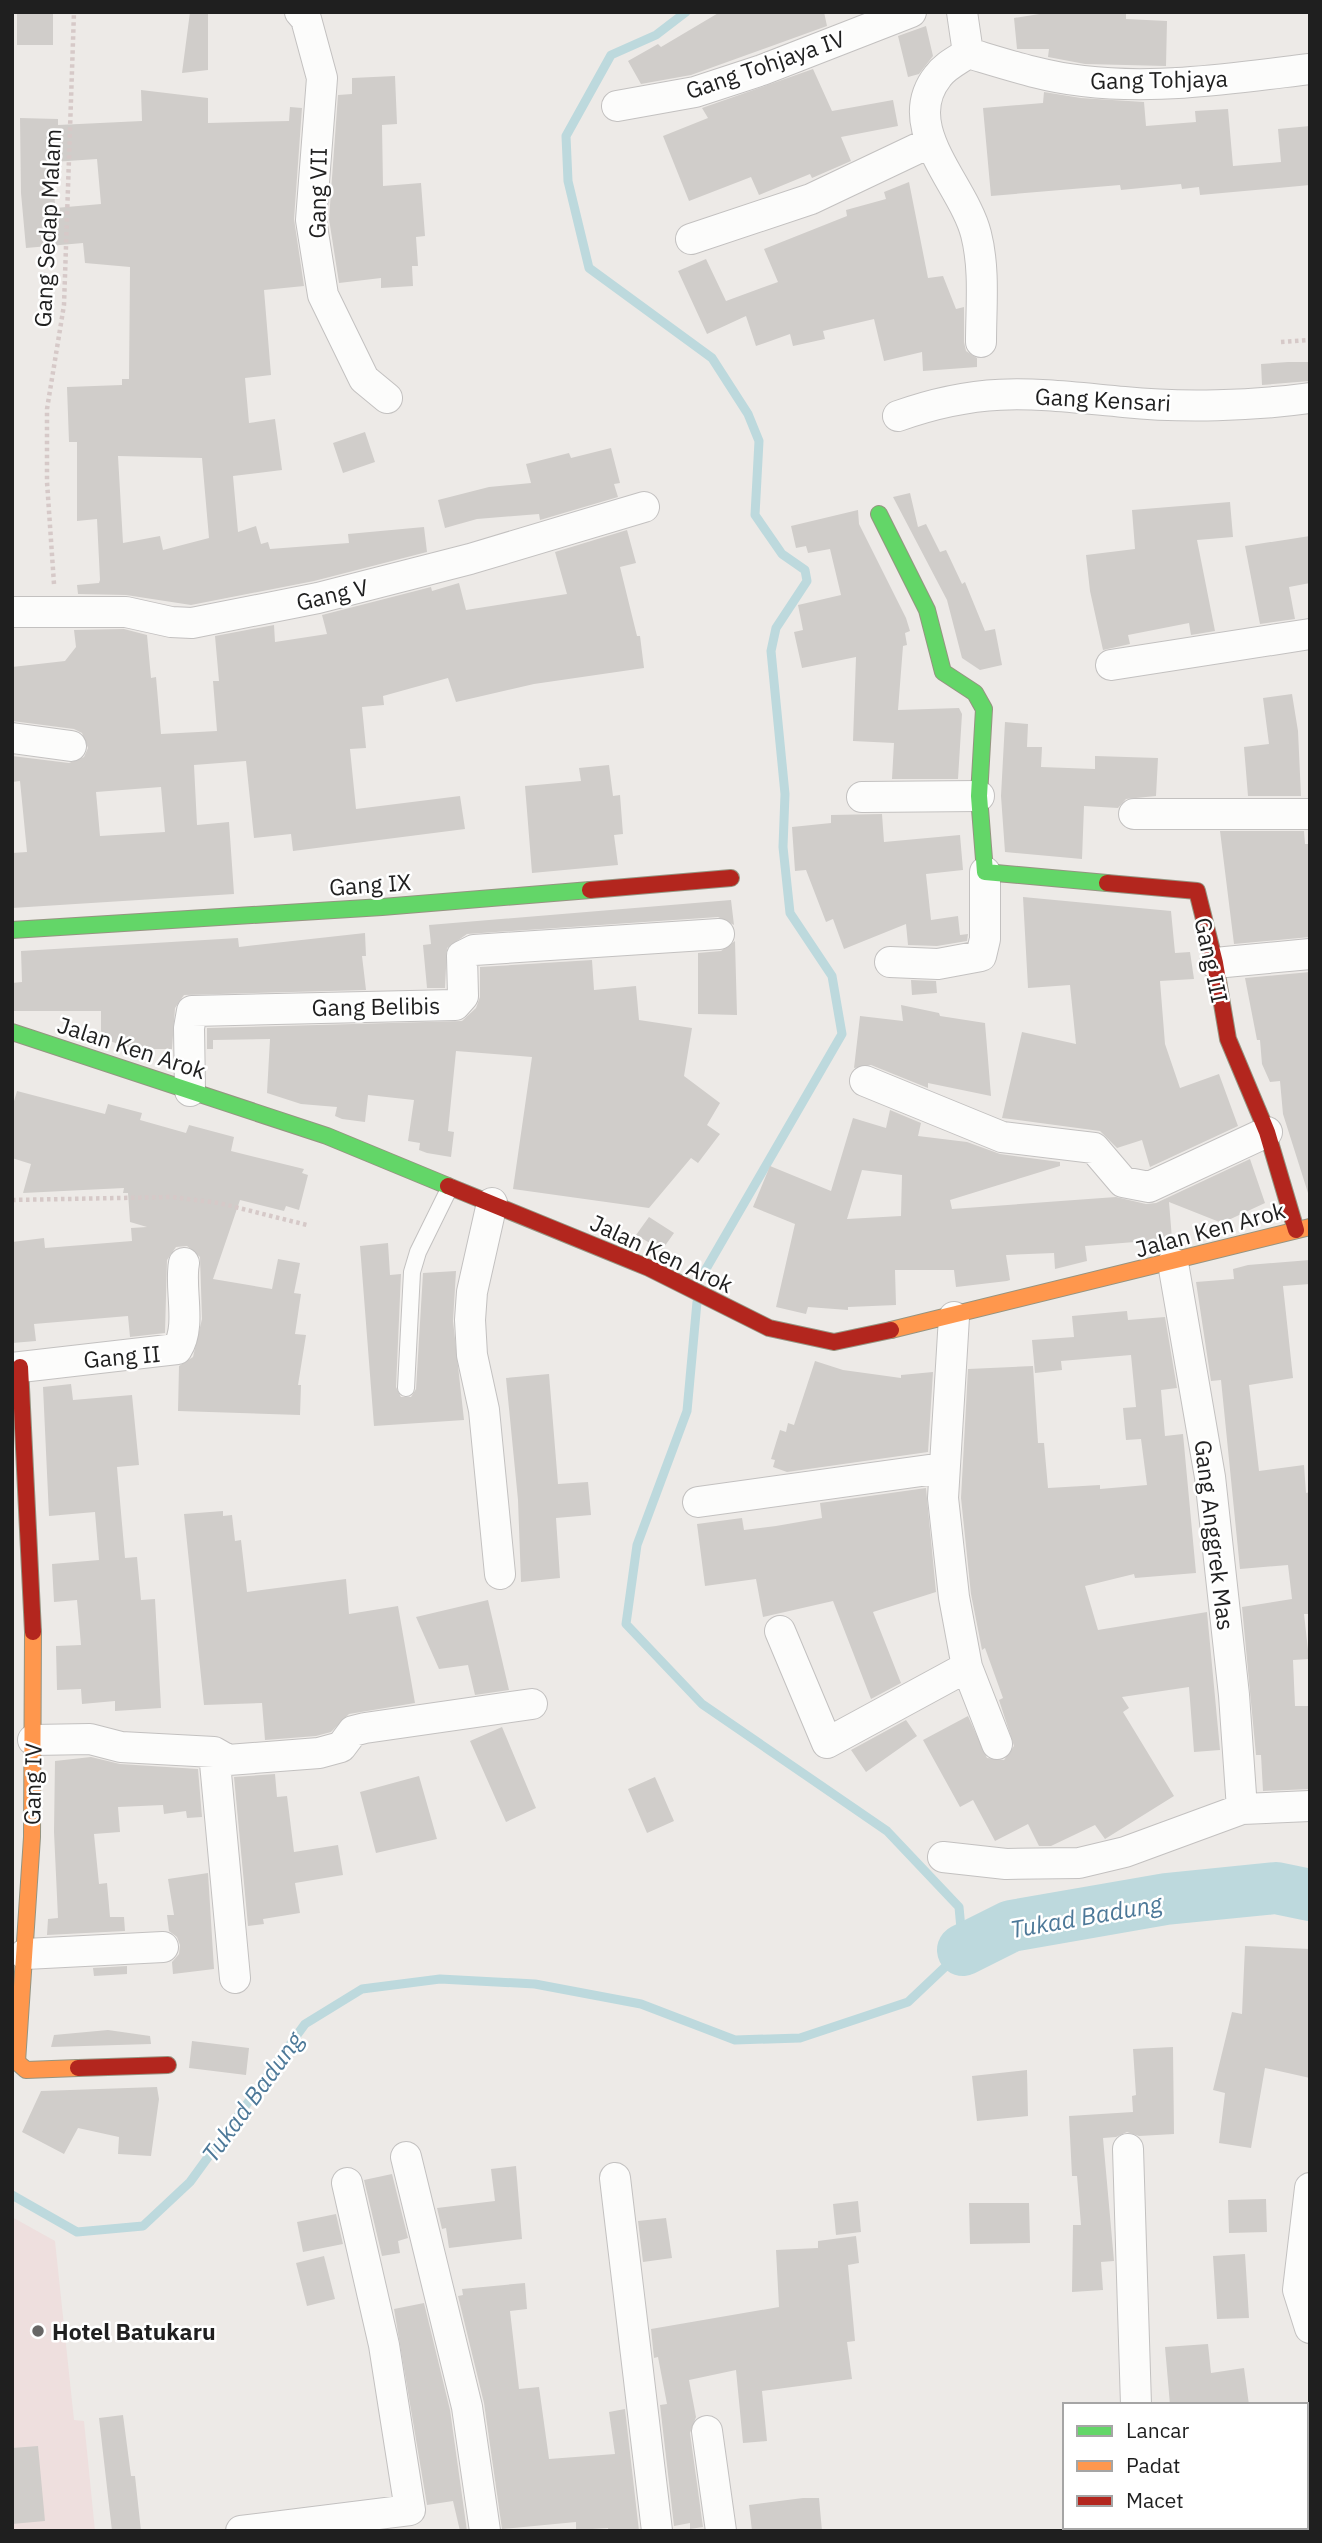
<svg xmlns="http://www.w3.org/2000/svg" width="1322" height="2543" font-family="'IBM Plex Sans',sans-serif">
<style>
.commercial{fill:#eedfde}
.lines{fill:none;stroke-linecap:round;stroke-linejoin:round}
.stream{stroke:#bdd9dd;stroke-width:9}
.river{stroke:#bdd9dd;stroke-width:52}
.building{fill:#d0cdca;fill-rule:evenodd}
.lane-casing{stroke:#c3c1c0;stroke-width:18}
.street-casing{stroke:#c3c1c0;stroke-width:32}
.fast-casing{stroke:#959481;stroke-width:18}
.slow-casing{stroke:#959481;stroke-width:18}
.jam-casing{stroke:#959481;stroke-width:18}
.path{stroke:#d6c9c8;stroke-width:4.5;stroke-dasharray:3.5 3.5;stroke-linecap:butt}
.lane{stroke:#fcfcfb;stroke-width:16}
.street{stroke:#fcfcfb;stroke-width:30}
.fast{stroke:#63d668;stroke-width:16}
.slow{stroke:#ff974d;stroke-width:16}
.jam{stroke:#b3261e;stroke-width:16}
.poi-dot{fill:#676665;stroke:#fff;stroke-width:2.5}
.labels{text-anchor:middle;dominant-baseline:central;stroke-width:5;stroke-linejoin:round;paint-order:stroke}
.street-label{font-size:23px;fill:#1f1f1f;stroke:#fff}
.poi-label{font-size:23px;font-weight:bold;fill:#1f1f1f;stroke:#fff;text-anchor:start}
.water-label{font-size:24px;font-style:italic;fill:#4c7898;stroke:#fff}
</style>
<rect width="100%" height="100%" fill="#edeae7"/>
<!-- commercial -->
<path class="commercial" d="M12 2217 55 2241 74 2420 84 2421 95 2531H12Z"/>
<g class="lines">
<!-- stream -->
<path class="stream" d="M686 12 656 35 611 55 566 136 568 181 589 268 712 358 748 414 759 441 755 515 782 554 805 570 807 581 776 628 771 651 785 794 783 847 790 913 832 976 842 1034 699 1281
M12 2195 77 2232 143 2226 190 2182 305 2024 362 1989 440 1979 535 1984 641 2004 735 2040 800 2038 908 2002 963 1950 959 1907 887 1831 702 1704 626 1624 637 1545 687 1411 697 1302"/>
<!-- river -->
<path class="river" d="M963 1950 1011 1926 1166 1899 1276 1888 1310 1895"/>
</g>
<!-- building -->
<path class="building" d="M17 12H53V45H17Z
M190 12H208V70L182 73Z
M720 12H824L827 26 691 75 641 84 628 61 658 44 661 47Z
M1052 12H1126V19L1167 21 1166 66 1085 64 1048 57 1049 49H1017L1014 18Z
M926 26 933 56 919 74 908 77 898 36Z
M813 69 832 111 893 100 898 126 841 137 851 161 812 178 810 174 759 195 751 177 689 201 663 136 708 118 702 108Z
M395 76 397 124 382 125 383 186 421 183 425 236 416 237 418 266H412L413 286 381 288V278L339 283 329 219 338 95 352 94V78Z
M141 90 208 98V123L289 121 290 107 302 108 294 219 304 286 264 290 271 375 245 378 249 423 275 419 282 470 233 476 238 532 256 526 261 544 268 542 270 549 349 543 348 534 424 527 427 552 314 581 191 605 126 595 78 594 77 585 99 583 100 580 97 519 77 521V442H69L67 387 122 385V379H129L130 267 85 263 83 243 26 248 21 193 20 118 58 119V125L142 121ZM97 159 101 204 55 208 53 162ZM118 456 202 458 209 538 163 550 160 536 123 543Z
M1044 92 1081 98 1144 102 1146 126 1196 122 1195 111 1228 109 1233 166 1281 162 1278 129 1310 126V185L1200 195 1199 187 1182 189 1181 184 1121 190 1120 185 991 196 983 108 1043 103Z
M909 182 928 278 943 276 956 309 964 307V342L966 351 977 358V367L923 371 922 352 884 361 874 319 823 331 825 339 793 346 790 334 756 346 746 316 707 334 678 271 706 259 726 301 778 282 764 249 847 216 846 210 886 199 884 192Z
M1288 362H1310V381L1262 385 1261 364Z
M365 432 375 462 343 473 333 443Z
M611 448 620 483 614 484 618 497 540 520 539 514 477 519 445 528 438 500 489 487 531 483 526 464 569 453 571 458Z
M910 493 918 527 926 524 940 552 946 550 962 584 965 582 985 631 995 629 1002 665 980 670 962 658 947 600 893 497Z
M1230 502 1233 537 1197 540 1215 631 1191 635 1189 623 1128 635 1130 644 1103 650 1090 591 1086 555 1135 549 1132 510Z
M858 510 859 524 906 618 910 631 905 633 907 645 903 646 898 710 959 708 962 714 958 779H892L894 743 853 741 856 657 802 668 794 632 803 630 798 605 841 595 830 549 808 553 806 546 796 548 791 526Z
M627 530 636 563 620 567 637 636H640L644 668 534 684 456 702 448 678 383 696 384 705 362 707 366 748 350 749 356 809 460 796 465 829 293 851 291 834 254 838 246 761 194 765 197 825 229 822 234 894 12 908V853L27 852 20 781 12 782V756L69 763 84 757 88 748 82 733 74 729 12 721V667L65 661 76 647 74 630 124 629 147 635 151 678 156 677 161 734 217 731 213 681H219L215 636 274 625 275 642 327 634 322 615 431 587 432 591 459 583 466 610 567 594 555 552ZM161 787 165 832 100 836 96 792Z
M1310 536V583L1289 587 1295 619 1260 624 1245 546Z
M1292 694 1298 731 1301 796H1248L1244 747 1269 744 1263 698Z
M1005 722 1028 724 1027 747H1042L1041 767 1095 769V756L1158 758 1156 796 1126 799 1118 808 1084 806 1082 859 1005 852 1001 796Z
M609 765 613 796 620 795 623 834 614 835 618 865 532 873 525 786 581 781 579 768Z
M882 814 884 842 960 835 963 870 926 874 931 920 958 916 960 935 968 934 967 941 937 946 908 945 906 924 844 949 833 919 826 922 806 870 795 871 792 827 831 823V815Z
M1220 831H1304L1305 844H1310V937L1234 944Z
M1023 897 1171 911 1175 953 1190 952 1194 979 1160 981 1165 1044 1180 1088 1219 1074 1238 1126 1150 1167 1142 1140 1117 1148 1100 1131 1002 1118 1022 1032 1076 1044 1070 985 1028 988Z
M731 900 734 925 718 917 467 934 447 948 445 988H427L423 945 431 944 429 925Z
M365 933 366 956H362L366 990 184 995 175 1008 172 1049H133L101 1038V1011H12V983L22 982 21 951 238 938 239 947Z
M735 941 737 1015 698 1014V953L721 951Z
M592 960 594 990 636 986 639 1020 692 1028 684 1076 720 1103 707 1125 720 1134 698 1163 691 1158 649 1208 513 1189 532 1057 456 1051 448 1131 454 1132 451 1157 427 1153 419 1150 420 1143 408 1141 414 1100 368 1095 365 1122 342 1119 335 1116 337 1107 301 1104 267 1093 270 1039 213 1040V1049H207V1028L462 1021 476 1008 480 997V967Z
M1310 972V1193H1308L1283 1114 1280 1081 1270 1082 1262 1064 1260 1040H1257L1245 978Z
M911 980 936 981 937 993 912 995Z
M901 1005 939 1013 940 1016 985 1023 991 1096 928 1083V1088L871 1065 854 1068 860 1016 903 1021Z
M17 1091 105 1114 108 1104 142 1113 140 1120 186 1133 189 1125 234 1137 231 1151 304 1169 302 1173 308 1175 299 1210 286 1206 284 1211 240 1200 213 1279 272 1289 278 1259 300 1263 294 1293 301 1294 295 1334 306 1335 298 1385H301L300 1415 178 1411 179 1366 193 1357 202 1319 200 1257 187 1246 176 1247 167 1260 165 1333 130 1337 128 1316 34 1324 36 1341 12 1343V1242L44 1238 45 1248 132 1241 131 1228 147 1227 130 1222 128 1193H123L124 1188 23 1193 31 1164 12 1158V1108Z
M890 1110 921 1123 918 1136 967 1142 1000 1154 1060 1162V1166L950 1200 952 1209 1116 1197 1146 1204 1156 1203 1250 1159 1265 1203 1222 1223 1169 1202 1172 1239 1085 1246 1087 1261 1055 1269 1054 1253 1006 1255 1010 1280 1007 1281 956 1287 954 1270H895L896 1305 848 1307V1310L808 1307 806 1314 776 1307 795 1224 753 1207 770 1166 831 1191 853 1118 886 1128ZM862 1170 902 1175 901 1216 847 1219Z
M649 1217 674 1233 662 1250 636 1235Z
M388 1243 390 1275 401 1274 396 1387 401 1397H411L416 1389 423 1273 456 1271 453 1321 464 1420 374 1426 360 1246Z
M1310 1260V1284L1283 1286 1293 1378 1249 1385 1259 1471 1304 1465 1306 1493 1310 1492V1614H1304L1309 1659 1293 1660 1295 1706H1310V1789L1263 1791 1261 1755H1256L1242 1607 1292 1599 1288 1565 1240 1569 1221 1380 1211 1381 1196 1282 1234 1279 1233 1269 1248 1265Z
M1127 1311 1128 1320 1165 1317 1177 1388 1161 1390 1165 1436 1183 1434 1196 1573 1135 1578 1134 1574 1085 1586 1098 1630 1207 1612 1220 1750 1194 1752 1189 1687 1122 1697 1129 1708 1123 1712 1174 1796 1105 1839 1095 1825 1051 1846H1039L1028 1824 995 1841 973 1800 960 1807 923 1740 968 1716 987 1758 1004 1760 1014 1746 999 1700 1003 1698 985 1648 982 1650 971 1594 961 1498 968 1369 1033 1366 1038 1443H1044L1048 1488 1100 1485V1489L1147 1485 1141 1439 1126 1440 1123 1408 1136 1407 1131 1355 1061 1361 1062 1370 1035 1373 1032 1340 1074 1337 1072 1316Z
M815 1361 843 1370 901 1378V1375L933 1372 928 1452 787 1472 773 1467 775 1460 771 1459 780 1430 786 1432 788 1423 794 1425Z
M549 1374 558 1484 588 1482 591 1515 556 1518 560 1578 521 1582 518 1500 506 1378Z
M71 1384 73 1400 132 1395 139 1465 117 1467 125 1558 137 1557 141 1600 155 1599 161 1708 115 1711V1701L82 1704 81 1689 57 1690 56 1646 81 1645 77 1600 54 1602 52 1564 99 1560 95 1512 49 1516 43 1387Z
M926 1488 936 1592 873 1612 901 1683 871 1699 833 1601 763 1617 756 1579 705 1586 697 1524 742 1518 744 1530 776 1526 822 1518 820 1503Z
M223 1511V1516L232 1515 235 1541 241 1540 247 1592 346 1579 349 1614 398 1606 415 1703 349 1714 331 1732 316 1736 265 1740 262 1703 204 1705 184 1514Z
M488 1600 509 1690 475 1695 468 1665 439 1669 416 1617Z
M906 1720 917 1736 866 1772 851 1750Z
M502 1727 536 1808 506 1822 470 1741Z
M91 1757 120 1764 198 1769 202 1817 187 1818 186 1811 164 1814 163 1805 118 1807 120 1832 94 1834 99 1884 107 1883 110 1917H124L125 1931 47 1935 48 1919 58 1918 54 1832 55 1761Z
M275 1774 277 1797 287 1796 294 1852 338 1845 343 1875 295 1883 300 1913 263 1919 264 1924 248 1926 234 1777Z
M419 1776 437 1839 376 1853 360 1792Z
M655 1777 674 1821 647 1833 628 1789Z
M208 1873 214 1969 173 1974 172 1962 179 1954 180 1945 177 1937 169 1931 167 1915H174L168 1879Z
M1245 1946 1310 1949V2078L1265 2068 1251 2148 1219 2143 1225 2093 1213 2090 1232 2012 1242 2014Z
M127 1966V1974L94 1976 93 1968Z
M108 2030 150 2036 151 2044 51 2047 54 2035Z
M192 2041 249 2048 246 2075 189 2068Z
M1173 2047 1174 2134 1139 2136 1127 2132 1116 2137 1103 2138 1114 2261 1101 2262 1103 2290 1072 2292 1073 2225H1081L1077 2176H1072L1069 2116 1133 2112 1132 2096 1136 2095 1133 2049Z
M1027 2070 1028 2116 977 2121 972 2076Z
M157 2087 159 2099 151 2156 118 2154 119 2137 78 2128 64 2154 22 2132 41 2091Z
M516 2166 522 2239 449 2248 446 2228 442 2229 437 2208 495 2201 491 2169Z
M392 2174 408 2238 398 2241 400 2253 382 2256 364 2180Z
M1266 2199 1267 2232 1229 2233 1228 2200Z
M858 2201 861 2232 836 2235 833 2204Z
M969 2203H1029L1030 2243 970 2244Z
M336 2214 343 2244 303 2252 297 2222Z
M666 2218 672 2258 643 2262 638 2221Z
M856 2236 859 2263 848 2265 855 2341 847 2342 852 2379 762 2391 767 2441 743 2443 736 2370 689 2380 696 2417 690 2433 703 2527 690 2529V2523L674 2526 660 2405 667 2404 658 2357 654 2358 651 2329 779 2307 776 2250 818 2248V2241Z
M1245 2254 1249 2318 1217 2319 1213 2256Z
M324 2256 335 2299 307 2306 296 2263Z
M525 2283 527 2309 510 2311 519 2389 539 2387 549 2459 615 2454 609 2412 625 2409 639 2531H608V2528L576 2530V2522L502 2529 484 2403 458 2296 463 2295 462 2289Z
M424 2303 450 2410 467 2531H460L453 2501 427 2505 394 2309Z
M1208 2344 1211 2373 1244 2368 1249 2405H1170L1165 2347Z
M123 2415 131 2476H135L141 2531H112L99 2418Z
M38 2446 45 2521 12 2524V2448Z
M803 2498H819L822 2531H752L749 2505Z"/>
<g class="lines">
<!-- lane casing -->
<g class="lane-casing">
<path id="lane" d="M406 1388 412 1272 418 1252 450 1187"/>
</g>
<!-- street casing -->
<g class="street-casing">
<path id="street" d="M300 12 306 19 322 78 311 220 323 295 364 379 387 398
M962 12 968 53C1005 64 1044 77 1083 81 1158 90 1235 78 1310 69
M968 53C958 60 945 66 938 76 897 127 964 185 976 234 985 269 981 307 981 342
M617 106 695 92 762 70 911 12
M691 239 811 199 929 143
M898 416C985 385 1035 394 1124 402 1182 408 1252 406 1310 398
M12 612H126L171 622 192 623 318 598 470 559 644 507
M1111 665 1310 634
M12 738 71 746
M862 797 979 796
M1134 814H1310
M890 962 938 964 981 956 985 939V872
M1215 963 1310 954
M865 1081 1002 1137 1094 1148 1123 1182 1149 1187 1267 1132
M190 1091 189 1028 192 1011 455 1005 463 996 462 956 474 950 719 934
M492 1203 472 1292 470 1320 472 1355 484 1410 500 1574
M1173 1263 1210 1477 1234 1695 1242 1809
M954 1317 943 1498 954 1597 967 1667 997 1744
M12 1368 177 1349C192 1326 179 1288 184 1263
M698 1502 943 1468
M780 1631 827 1743 967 1667
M33 1740 90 1739 121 1747 214 1752 228 1760 319 1753 341 1747 353 1731 365 1728 532 1704
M214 1752 235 1978
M943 1857 1006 1864 1079 1863 1125 1852 1242 1809 1310 1806
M25 1954 163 1947
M1128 2149 1136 2405
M406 2157 467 2407 485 2531
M615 2178 657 2531
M1310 2188 1298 2290 1310 2328
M707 2431 721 2531
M241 2531 410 2510 384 2345 347 2183
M1134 2531V2527"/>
</g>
<!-- fast casing -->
<g class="fast-casing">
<path id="fast" d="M879 514 927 610 943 672 975 693 984 709 979 796 985 872 1107 883
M12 930 382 907 590 890
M12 1032 327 1136 448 1186"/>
</g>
<!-- slow casing -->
<g class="slow-casing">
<path id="slow" d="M891 1330 1310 1227
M33 1632 32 1837 17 2062 26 2070 78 2068"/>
</g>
<!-- jam casing -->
<g class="jam-casing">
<path id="jam" d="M1107 883 1197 891 1215 963 1228 1039 1267 1132 1296 1230
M590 890 731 878
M448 1186 649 1268 769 1328 834 1342 891 1330
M20 1367 33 1632
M78 2068 168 2065"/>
</g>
<!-- path -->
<path class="path" d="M1281 342 1310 340
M54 584 47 482V409L64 305 74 12
M12 1200 172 1197 219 1203 307 1225"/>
<!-- lane -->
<use href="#lane" class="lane"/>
<!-- street -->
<use href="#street" class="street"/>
<!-- fast -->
<use href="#fast" class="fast"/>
<!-- slow -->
<use href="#slow" class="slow"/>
<!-- jam -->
<use href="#jam" class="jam"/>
</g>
<!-- markers -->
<circle class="poi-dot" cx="38" cy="2331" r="7"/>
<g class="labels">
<!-- street labels -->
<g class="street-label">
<text transform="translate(765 64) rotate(-19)">Gang Tohjaya IV</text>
<text transform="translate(1159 79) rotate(-1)">Gang Tohjaya</text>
<text transform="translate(317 193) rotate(-89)">Gang VII</text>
<text transform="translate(47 228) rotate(-87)">Gang Sedap Malam</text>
<text transform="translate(1103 399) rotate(3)">Gang Kensari</text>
<text transform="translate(332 594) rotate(-13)">Gang V</text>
<text transform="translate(370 884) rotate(-4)">Gang IX</text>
<text transform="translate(1212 960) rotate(78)">Gang III</text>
<text transform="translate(376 1006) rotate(-1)">Gang Belibis</text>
<text transform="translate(132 1047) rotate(18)">Jalan Ken Arok</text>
<text transform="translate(1210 1229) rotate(-15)">Jalan Ken Arok</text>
<text transform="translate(662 1253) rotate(25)">Jalan Ken Arok</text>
<text transform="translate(122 1356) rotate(-5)">Gang II</text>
<text transform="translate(1215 1535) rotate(83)">Gang Anggrek Mas</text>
<text transform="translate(32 1784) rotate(-89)">Gang IV</text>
</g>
<!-- poi labels -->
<g class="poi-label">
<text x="52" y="2331">Hotel Batukaru</text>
</g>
<!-- water labels -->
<g class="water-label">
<text transform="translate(1086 1916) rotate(-10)">Tukad Badung</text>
<text transform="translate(252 2097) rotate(-54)">Tukad Badung</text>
</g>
</g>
<!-- border -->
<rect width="1322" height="2543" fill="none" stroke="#1f1f1f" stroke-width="28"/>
<!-- legend -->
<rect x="1063" y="2403" width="245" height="126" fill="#ffffff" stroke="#a5a5a5" stroke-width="2"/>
<rect x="1077" y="2426" width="35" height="10" fill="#63d668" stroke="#a5a5a5" stroke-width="2"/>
<text x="1126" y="2438" font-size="21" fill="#1f1f1f">Lancar</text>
<rect x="1077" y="2461" width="35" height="10" fill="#ff974d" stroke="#a5a5a5" stroke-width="2"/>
<text x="1126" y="2473" font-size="21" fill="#1f1f1f">Padat</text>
<rect x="1077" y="2496" width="35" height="10" fill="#b3261e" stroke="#a5a5a5" stroke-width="2"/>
<text x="1126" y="2508" font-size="21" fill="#1f1f1f">Macet</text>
</svg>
